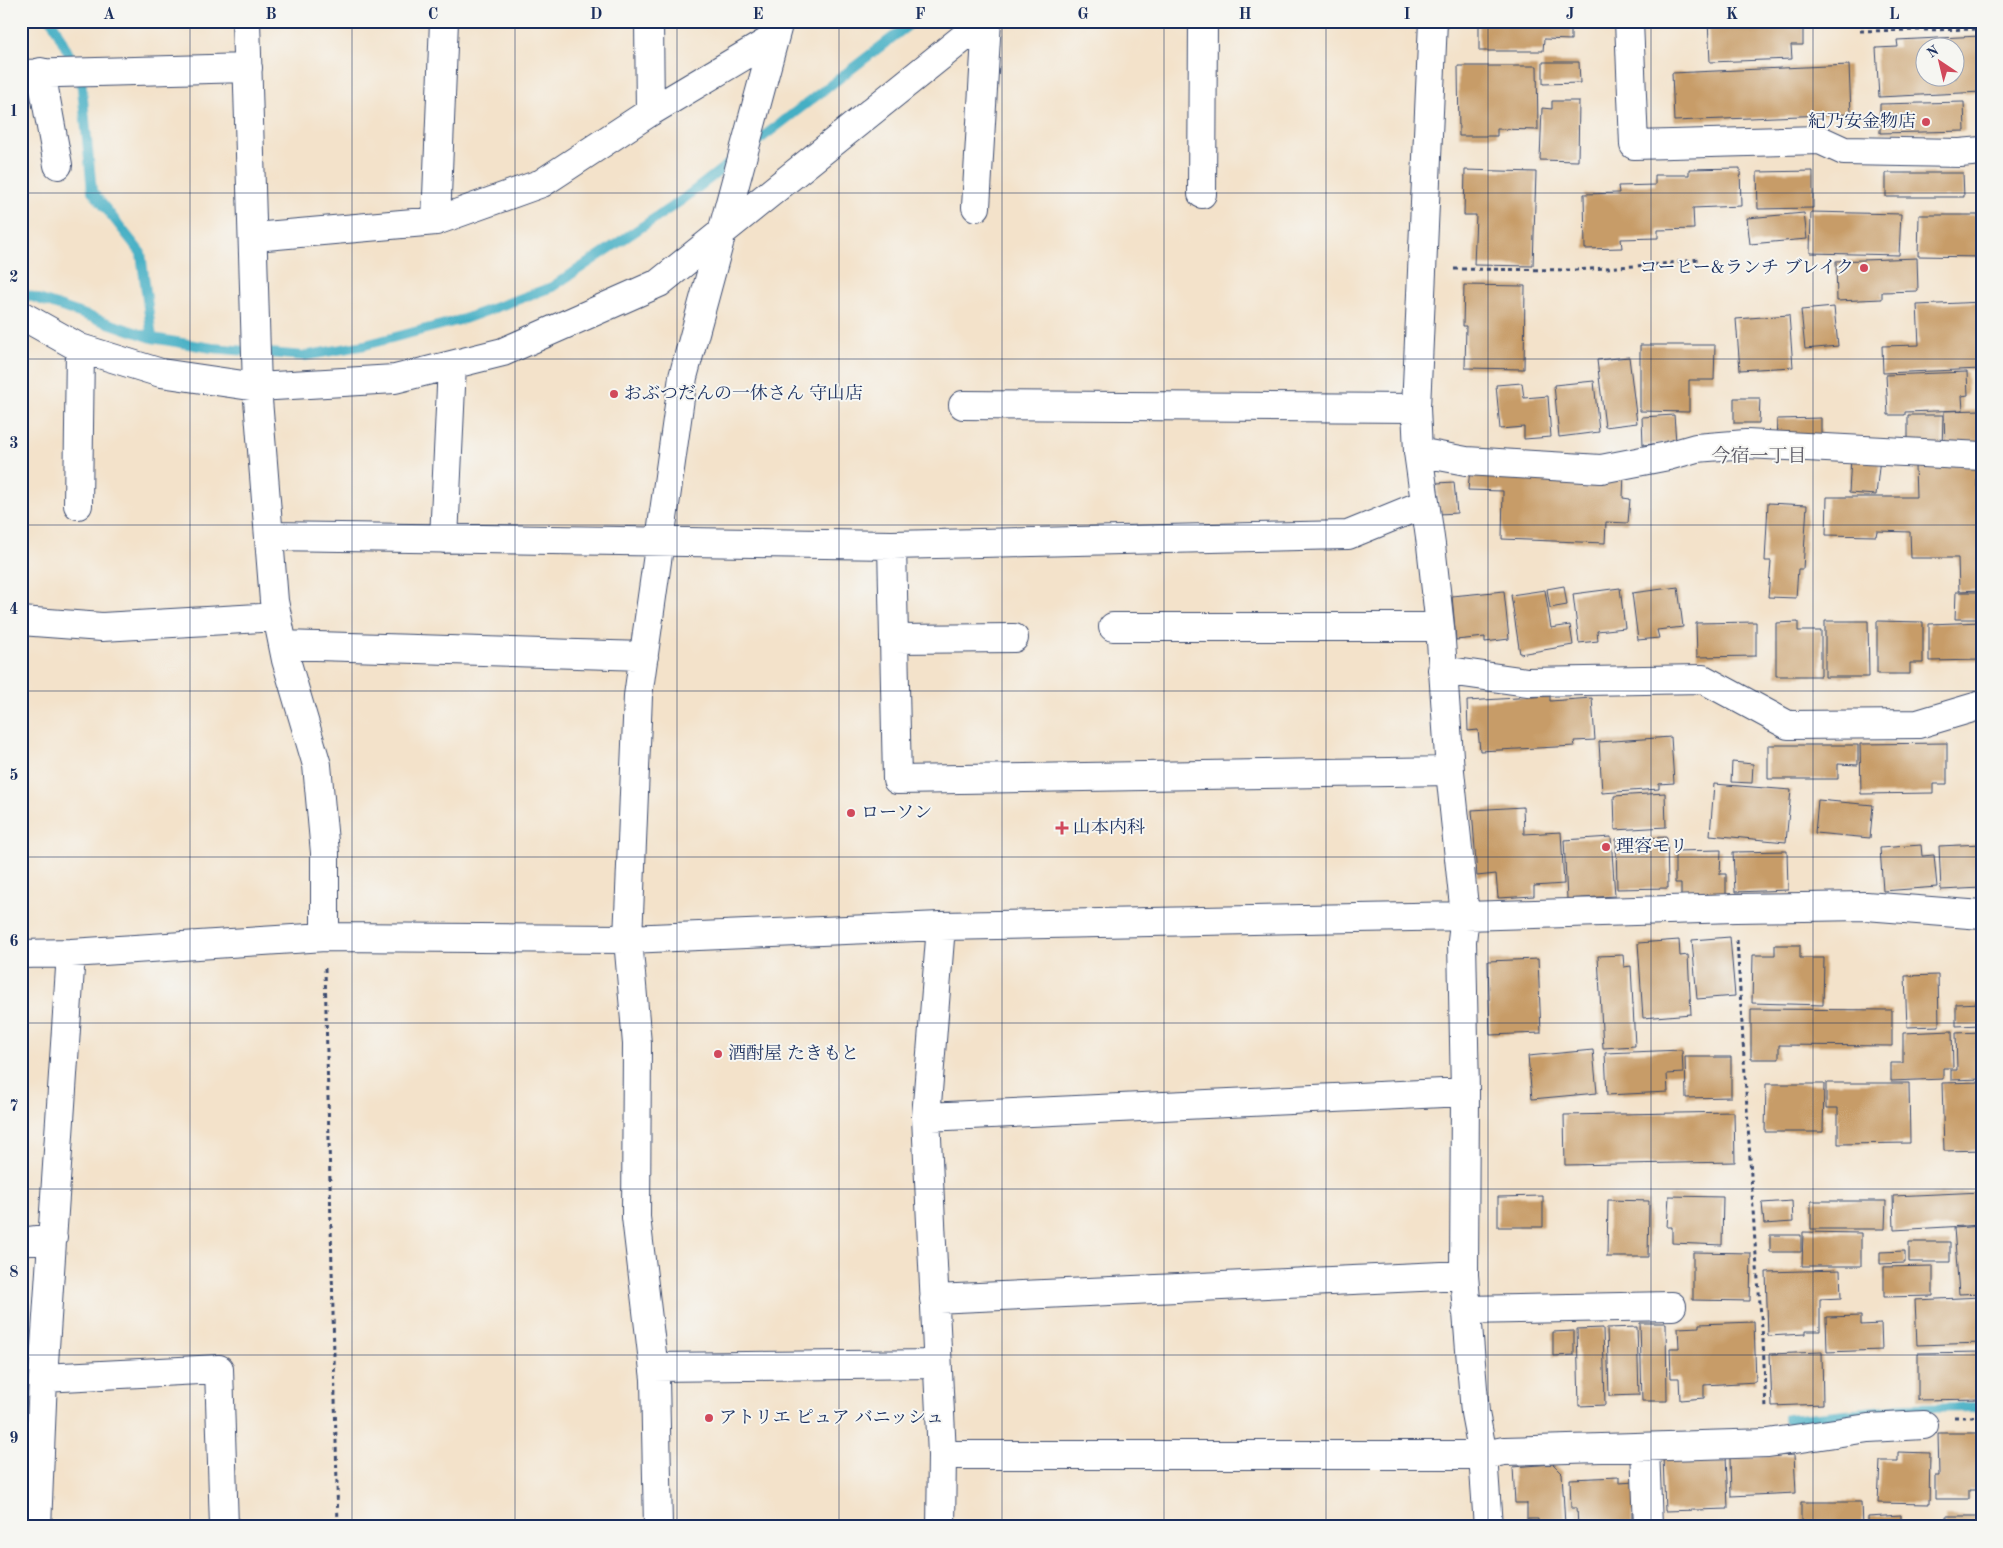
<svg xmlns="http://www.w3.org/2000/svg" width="2003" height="1548" font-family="'Old Standard TT','Noto Serif JP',serif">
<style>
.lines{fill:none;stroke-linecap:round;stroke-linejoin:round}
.stream{stroke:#45afc4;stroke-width:10}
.building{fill:#c79c67;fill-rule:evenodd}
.minor-casing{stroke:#3b4a6e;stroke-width:30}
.path{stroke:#3b4a6e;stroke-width:3;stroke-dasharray:4 4;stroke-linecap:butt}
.minor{stroke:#fff;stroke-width:28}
.grid{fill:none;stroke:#1b2f5e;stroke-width:1;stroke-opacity:0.55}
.poi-dot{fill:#d1495b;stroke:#f6f6f2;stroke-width:2}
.labels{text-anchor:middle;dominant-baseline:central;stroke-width:4;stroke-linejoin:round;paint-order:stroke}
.poi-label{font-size:18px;fill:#1b2f5e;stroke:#f6f6f2;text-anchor:start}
.neighbourhood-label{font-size:19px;fill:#575561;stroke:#f6f6f2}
.neatline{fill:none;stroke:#1b2f5e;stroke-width:2}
.grid-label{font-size:16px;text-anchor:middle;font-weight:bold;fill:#1b2f5e}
</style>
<rect width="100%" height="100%" fill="#f6f6f2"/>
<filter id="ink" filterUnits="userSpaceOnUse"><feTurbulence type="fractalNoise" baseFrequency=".02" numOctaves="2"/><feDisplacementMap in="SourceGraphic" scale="10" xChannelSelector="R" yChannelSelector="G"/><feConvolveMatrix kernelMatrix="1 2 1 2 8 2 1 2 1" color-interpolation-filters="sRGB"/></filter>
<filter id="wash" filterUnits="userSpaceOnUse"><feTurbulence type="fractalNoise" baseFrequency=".0096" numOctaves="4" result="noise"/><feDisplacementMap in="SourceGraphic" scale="20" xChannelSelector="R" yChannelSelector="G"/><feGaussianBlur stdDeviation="1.12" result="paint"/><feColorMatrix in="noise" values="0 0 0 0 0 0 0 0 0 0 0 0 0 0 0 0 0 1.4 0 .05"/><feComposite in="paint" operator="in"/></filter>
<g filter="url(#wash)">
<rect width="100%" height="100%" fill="#f3e2ca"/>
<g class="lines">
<!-- stream -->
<path class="stream" d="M52 21 81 78 92 191 141 253 152 338
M751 146 914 21
M21 293 152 338 212 348 304 356 365 345 464 319 552 287 682 200 736 158
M1788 1420 1904 1408 1982 1407"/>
</g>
<g id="blocks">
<!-- building -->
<path class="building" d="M1479 21H1571V40L1544 39 1543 51H1479Z
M1708 21H1803V45H1791L1792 59 1710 62Z
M1980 36 1982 92 1879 97 1876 48 1898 47 1897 40ZM1926 48H1956V78H1926Z
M1543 62H1579L1580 83 1543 84Z
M1849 65 1851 114 1674 121 1672 73Z
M1458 66H1537L1538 130 1497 129V136H1459Z
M1552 101H1579L1578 161 1540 160 1542 108 1552 109Z
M1964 102 1965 131 1880 133V104Z
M1740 168 1741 206 1693 208 1694 229 1658 230V238L1621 239 1622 248 1585 249 1584 194 1619 193 1618 186 1655 185V175H1689V169Z
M1465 170 1536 172 1533 266 1474 265 1476 215H1464Z
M1813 171V208L1758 209 1757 172Z
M1886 173H1963L1964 197H1886Z
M1811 212 1901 214 1899 255 1810 253Z
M1804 213 1807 239 1750 244 1747 218Z
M1919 215H1982V257L1918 256Z
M1917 258 1918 291 1882 292V299L1837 301 1836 261Z
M1464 285 1525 286 1524 369 1465 368 1466 326H1463Z
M1982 302V369L1883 373 1882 346 1919 345 1917 305Z
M1834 307 1838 346 1805 349 1801 310Z
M1789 315 1793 367 1740 370 1736 319Z
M1640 345H1715L1714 380H1689V412L1640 411Z
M1629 357 1637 423 1605 427 1597 360Z
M1967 372 1968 395 1962 396 1963 410 1905 412V415H1888L1886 375Z
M1594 381 1599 432 1559 437 1554 385Z
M1522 383 1524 398 1548 396 1551 437 1524 439V427L1500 429 1496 385Z
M1734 398H1760L1759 423H1734Z
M1982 410V448L1945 449 1944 411Z
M1674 415 1676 442 1643 445 1642 417Z
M1908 415H1943L1942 449H1908Z
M1821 418V438L1776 441 1777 419Z
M1851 456 1880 458 1876 495 1849 493Z
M1977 465V487L1982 488V590L1959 591 1958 558H1911L1910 532 1877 531 1876 536 1826 535 1827 497H1916L1915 466Z
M1470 468 1624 473 1623 498 1630 499 1628 523 1606 522 1605 543 1502 539 1503 491 1468 490Z
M1454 482 1457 513 1439 514 1437 483Z
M1768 503 1807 505 1803 569H1798L1796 598 1768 597 1771 561H1765Z
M1564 586 1567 605 1550 608 1547 589Z
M1678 587 1683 627 1657 630 1659 638 1638 640 1632 593Z
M1620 588 1625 628 1597 631 1598 641 1579 643 1573 594Z
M1545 590 1551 628 1570 625 1573 645 1520 654 1511 595Z
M1504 591 1509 639 1485 642V637L1456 640 1452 596Z
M1956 592H1982V619H1955Z
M1825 621H1868L1869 677H1825Z
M1877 621 1923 622V663H1910V674H1877Z
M1756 622V656L1697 657 1696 623Z
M1798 622V631H1821V676H1776V623Z
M1982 622V660L1929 661V624Z
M1550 696V701L1592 698 1595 740 1574 741 1575 746 1480 751 1478 730 1468 731 1467 701Z
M1671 737 1674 783 1659 784V789L1602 793 1599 742Z
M1947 743V784H1933V793L1861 794 1860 744Z
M1768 745H1858V765L1838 764V779H1768Z
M1732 762 1753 764 1752 783 1731 782Z
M1714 784 1791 790 1786 842 1710 835Z
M1665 793 1666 827 1615 830 1614 796Z
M1818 800 1873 805 1870 838 1815 833Z
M1523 807 1524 834 1561 832 1564 884 1534 886V896L1498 898 1496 874 1477 876 1472 810Z
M1611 837 1615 896 1567 899 1564 840Z
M1667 837 1668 888 1617 889 1616 839Z
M1982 844V888L1941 890 1939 846Z
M1921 845 1922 856 1934 855 1937 887 1883 891 1880 848Z
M1721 850 1720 874H1726V896H1681V883H1675V851Z
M1787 851 1788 890 1735 892 1733 852Z
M1730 937 1735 996 1697 999 1692 940Z
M1679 940 1680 956 1688 955 1691 1014 1643 1018 1638 943Z
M1775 945H1800V958H1824L1823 1005 1752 1003 1753 955H1775Z
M1623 955 1624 967 1631 966 1635 1046 1603 1048 1598 956Z
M1538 959 1541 1033 1490 1035 1488 961Z
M1938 975 1939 1026 1907 1027 1905 976Z
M1982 1003V1025L1956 1026V1004Z
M1751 1009 1892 1010V1046L1779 1045V1059H1751Z
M1952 1031 1953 1068H1943V1079L1891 1081V1063H1903V1033Z
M1982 1032V1079L1951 1080V1070H1957L1956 1033Z
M1593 1050 1597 1093 1532 1099 1528 1056Z
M1682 1050 1683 1073 1667 1074 1668 1092 1607 1095 1605 1053Z
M1685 1057H1731V1097L1686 1098Z
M1982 1082V1150L1944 1151 1942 1083Z
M1826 1083H1909L1910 1143 1838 1144V1108H1826Z
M1766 1084H1824L1823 1132H1765Z
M1734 1112 1735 1162 1565 1165 1564 1115Z
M1982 1192V1225L1894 1230 1893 1196Z
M1543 1196V1227H1498V1197Z
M1669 1196 1723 1197 1722 1245 1672 1243V1227H1667Z
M1608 1200 1649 1201 1648 1257H1607Z
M1792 1201 1793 1222 1764 1224 1762 1203Z
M1811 1201H1886L1885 1229H1811Z
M1982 1226V1293L1959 1294 1954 1228Z
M1803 1232 1861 1233V1266H1802Z
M1770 1235H1801V1252H1770Z
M1909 1242H1950V1262H1909Z
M1905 1251V1263L1880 1264V1252Z
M1693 1252 1751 1253 1750 1301 1693 1300Z
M1933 1266V1296L1884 1297V1267Z
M1840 1270 1841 1298 1820 1299V1331H1805V1334L1768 1336 1766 1272Z
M1982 1297V1343L1917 1345 1915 1300Z
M1861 1316V1325L1881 1324 1882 1350 1827 1352 1826 1317Z
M1754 1322 1756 1382 1704 1385V1398L1680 1400 1679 1378H1671L1670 1348H1679L1678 1328 1699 1327V1324Z
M1640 1323H1666L1667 1401H1642Z
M1637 1327 1639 1395 1609 1396 1607 1328Z
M1603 1328 1605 1405 1579 1406 1577 1329Z
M1574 1331V1355L1553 1356V1332Z
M1822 1352 1823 1404 1772 1406 1770 1354Z
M1982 1352V1399L1918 1400V1353Z
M1938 1433H1982V1490H1969V1499H1935V1476H1939Z
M1898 1452 1930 1453 1929 1504 1878 1503 1880 1461H1898Z
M1726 1454 1728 1509 1665 1511 1663 1457Z
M1794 1455 1796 1493 1731 1496 1730 1458Z
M1553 1464 1562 1473 1565 1525 1538 1527V1519H1527V1503H1515L1513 1467Z
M1619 1477V1483L1636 1482V1511H1632V1526L1578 1527 1577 1508H1571L1570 1479Z
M1801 1502H1861L1862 1527H1801Z
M1901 1515V1527H1868V1517Z
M1946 1516H1982V1527H1946Z
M1798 1523V1527H1730V1524Z"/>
</g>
</g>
<g filter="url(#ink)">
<use href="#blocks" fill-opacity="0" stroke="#3b4a6e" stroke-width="1"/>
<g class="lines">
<!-- minor casing -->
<g class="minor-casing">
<path id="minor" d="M246 21 257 387 274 601 286 660 317 765 325 853V937
M649 21 650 112
M1433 21 1416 408 1418 452 1431 545 1440 627 1450 771 1465 916 1462 941 1465 1092 1464 1275 1475 1413 1483 1455 1488 1527
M1629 21 1634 145 1820 140 1844 151 1960 153 1982 151
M41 72 58 165
M21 74 248 68
M1202 194 1203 21
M976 207 987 21
M436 221 444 21
M254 237 436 221 542 183 650 112 774 38
M21 315 80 348 161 373 257 387 395 379 503 352 659 283 984 21
M963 405 1416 408
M1418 452 1466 461 1601 469 1668 456 1696 448 1746 444 1982 456
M78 505 80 348
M270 536 892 545 1348 535 1424 504
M444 539 452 365
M892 545 897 780 1450 771
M21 621 102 627 277 617
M1113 627H1440
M894 639 1014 638
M283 645 644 656
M1442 670 1527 682 1703 679 1788 725 1918 724 1982 705
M941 926 926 1117 942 1455 941 1527
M21 954 71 953 325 937 628 939 941 926 1465 916 1735 908 1866 906 1982 915
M926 1117 1465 1092
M21 1242 53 1238
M934 1299 1464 1275
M1466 1310 1672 1306
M654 1367 937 1364
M43 1378 219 1369 224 1527
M1645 1448 1648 1527
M942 1455H1483L1504 1451 1768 1443 1868 1428 1924 1425
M37 1527 43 1378 71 953
M658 1527 655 1379 636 1217 637 1044 628 939 638 696 683 377 779 21"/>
</g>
<!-- path -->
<path class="path" d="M1860 31 1982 29
M1454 269 1576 270 1662 264 1700 259
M1737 940 1755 1243 1763 1340 1766 1410
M325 968 338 1527
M1954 1417H1982"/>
<!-- minor -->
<use href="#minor" class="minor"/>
</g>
</g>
<!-- grid -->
<path class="grid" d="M190 21V1527M352 21V1527M515 21V1527M677 21V1527M839 21V1527M1002 21V1527M1164 21V1527M1326 21V1527M1488 21V1527M1651 21V1527M1813 21V1527M21 193H1982M21 359H1982M21 525H1982M21 691H1982M21 857H1982M21 1023H1982M21 1189H1982M21 1355H1982"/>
<!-- markers -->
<g class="poi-dot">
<circle cx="1926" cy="122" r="5"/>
<circle cx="1864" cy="268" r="5"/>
<circle cx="614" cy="394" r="5"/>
<circle cx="851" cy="813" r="5"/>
<path d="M1059.5 820.5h5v5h5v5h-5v5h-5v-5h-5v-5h5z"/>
<circle cx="1606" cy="847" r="5"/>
<circle cx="718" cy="1054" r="5"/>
<circle cx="709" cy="1418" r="5"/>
</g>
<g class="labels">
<!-- poi labels -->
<g class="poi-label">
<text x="1916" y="122" text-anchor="end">紀乃安金物店</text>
<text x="1854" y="268" text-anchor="end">コーヒー&amp;ランチ ブレイク</text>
<text x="624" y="394">おぶつだんの一休さん 守山店</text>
<text x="861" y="813">ローソン</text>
<text x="1073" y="828">山本内科</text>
<text x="1616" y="847">理容モリ</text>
<text x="728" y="1054">酒酎屋 たきもと</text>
<text x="719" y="1418">アトリエ ピュア バニッシュ</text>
</g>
<!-- neighbourhood labels -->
<g class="neighbourhood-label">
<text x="1759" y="457">今宿一丁目</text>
</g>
</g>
<!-- margin -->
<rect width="2003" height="1548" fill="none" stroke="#f6f6f2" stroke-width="55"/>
<!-- north arrow -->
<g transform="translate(1940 62) rotate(325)"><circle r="24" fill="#f6f6f2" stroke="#9ea6b7"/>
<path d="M0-4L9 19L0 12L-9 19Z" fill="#d1495b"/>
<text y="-8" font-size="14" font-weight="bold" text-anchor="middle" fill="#1b2f5e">N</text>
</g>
<rect x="28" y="28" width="1948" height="1492" class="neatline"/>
<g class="grid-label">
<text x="109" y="19">A</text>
<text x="271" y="19">B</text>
<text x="433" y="19">C</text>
<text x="596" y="19">D</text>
<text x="758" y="19">E</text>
<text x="920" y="19">F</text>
<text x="1083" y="19">G</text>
<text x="1245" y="19">H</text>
<text x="1407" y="19">I</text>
<text x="1570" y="19">J</text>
<text x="1732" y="19">K</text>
<text x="1894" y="19">L</text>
<text x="14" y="116">1</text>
<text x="14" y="282">2</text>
<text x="14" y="448">3</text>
<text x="14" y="614">4</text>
<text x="14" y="780">5</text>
<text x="14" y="946">6</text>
<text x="14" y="1111">7</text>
<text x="14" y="1277">8</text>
<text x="14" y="1443">9</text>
</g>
</svg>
